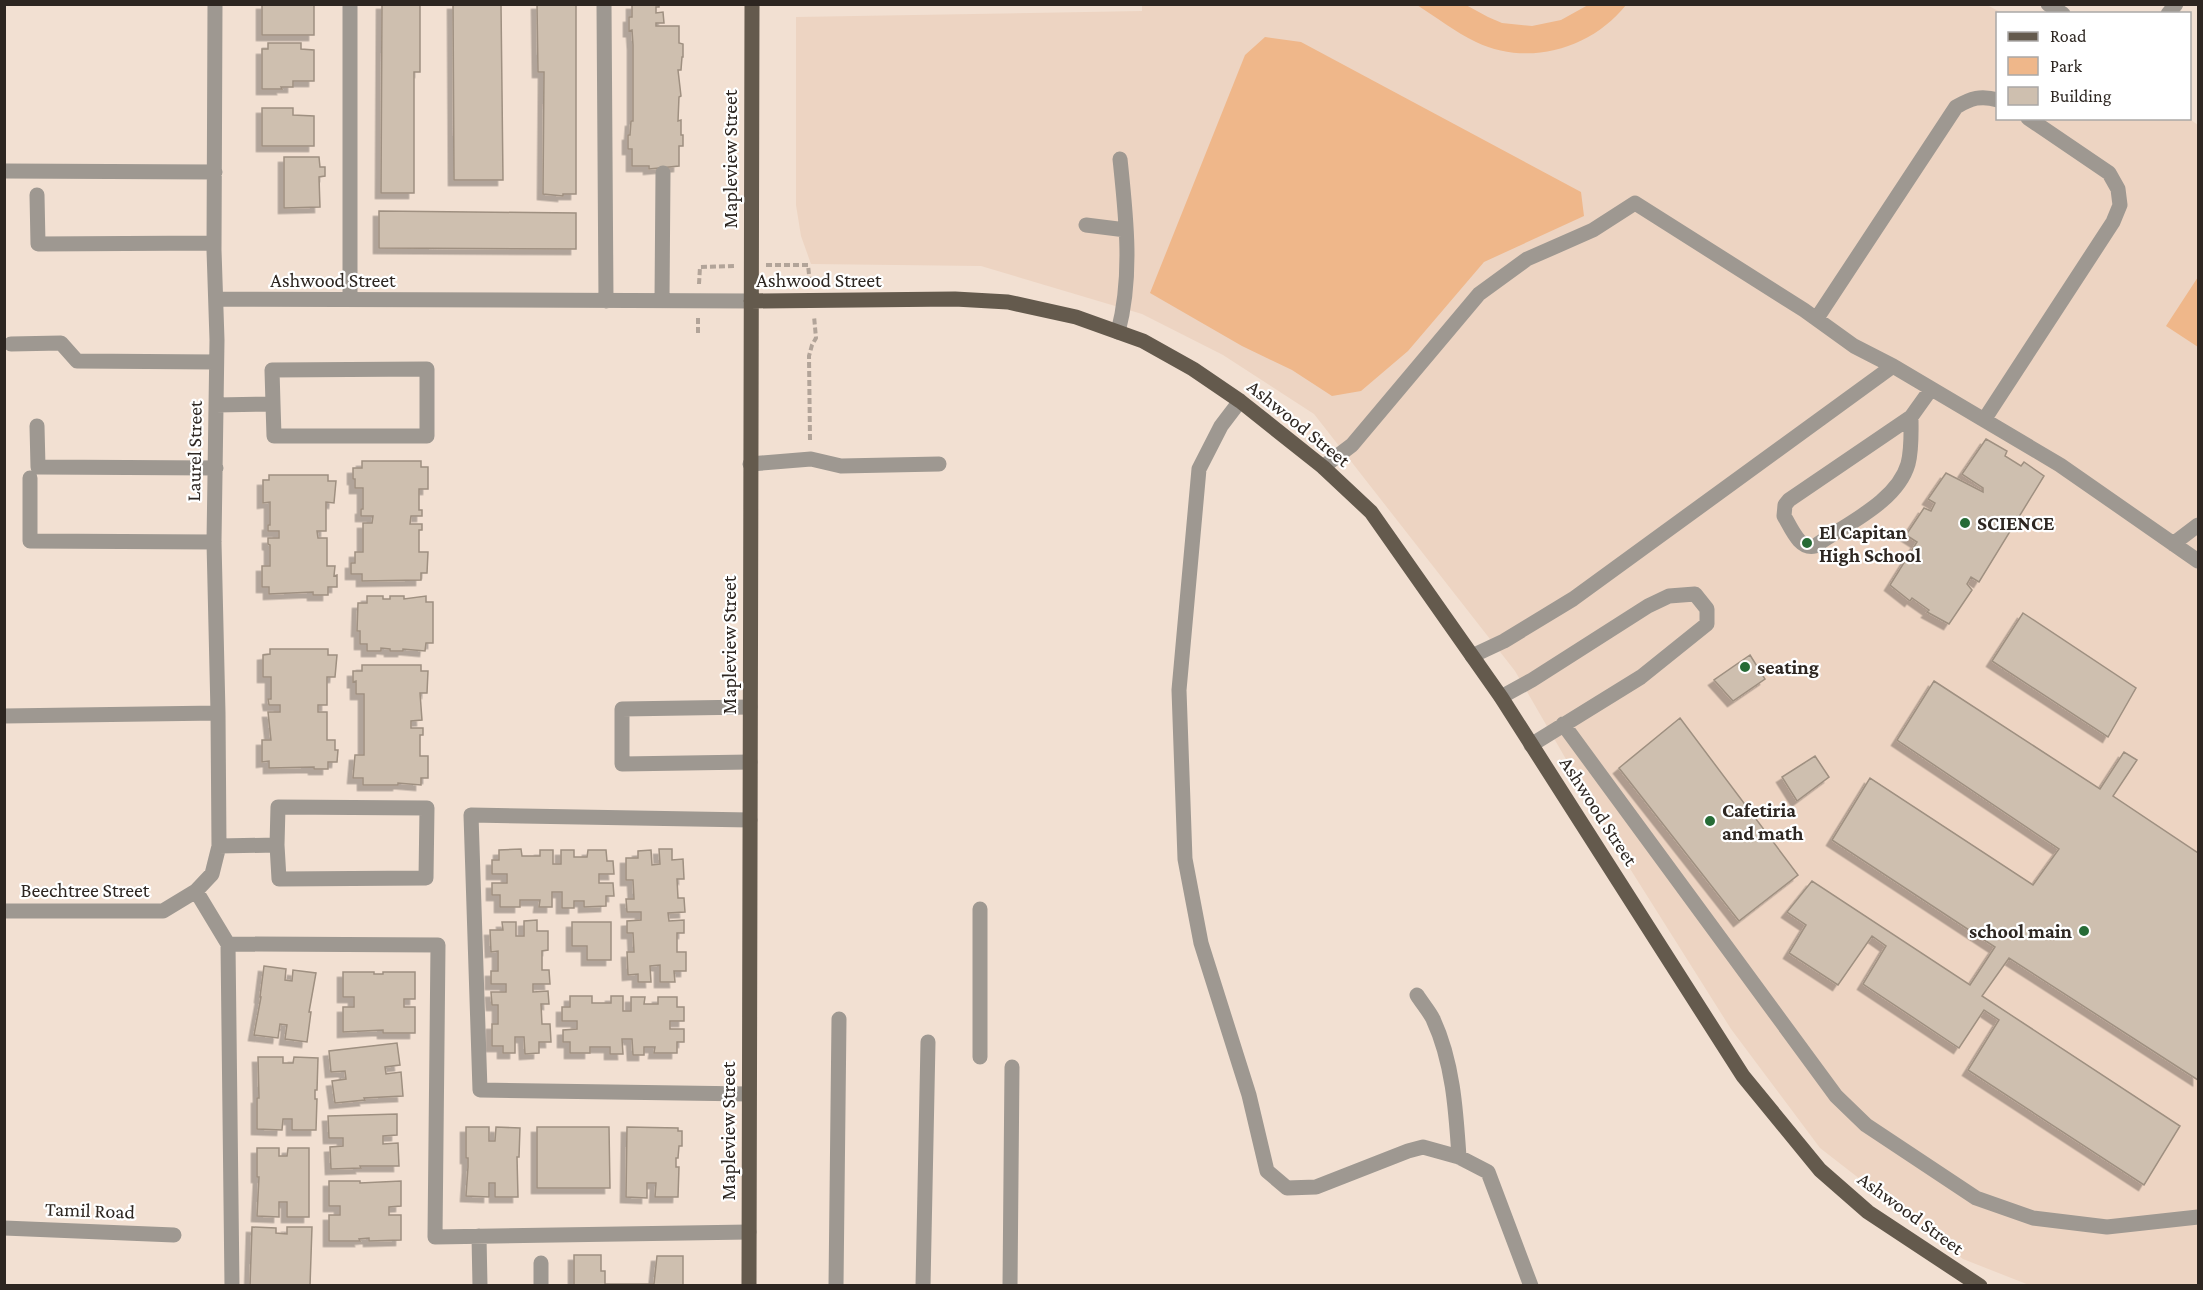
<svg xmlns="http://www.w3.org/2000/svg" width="2203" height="1290" font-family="'Crimson Pro',serif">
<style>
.built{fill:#edd4c2}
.green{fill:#efb78a}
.building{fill:#cebfaf;stroke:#9f9081;stroke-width:1.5;filter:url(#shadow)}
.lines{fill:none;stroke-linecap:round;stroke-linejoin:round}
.path{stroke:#b2a499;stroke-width:4;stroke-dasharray:6 3;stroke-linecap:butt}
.minor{stroke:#9e9891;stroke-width:15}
.major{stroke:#645a4d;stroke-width:15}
.poi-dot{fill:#266b36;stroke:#fff;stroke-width:2}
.labels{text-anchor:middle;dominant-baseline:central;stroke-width:4.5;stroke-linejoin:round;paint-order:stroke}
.street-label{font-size:20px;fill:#2d2621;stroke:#fff}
.poi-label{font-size:20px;font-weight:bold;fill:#2d2621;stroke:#fff;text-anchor:start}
</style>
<defs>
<filter id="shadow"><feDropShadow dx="-5.5" dy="5.5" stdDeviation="0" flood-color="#0004"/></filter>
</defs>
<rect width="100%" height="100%" fill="#f2e0d2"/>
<!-- built -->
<path class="built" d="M1142 4 1987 5 2002 13 1998 14V118H2188L2198 125V1285H2029L1963 1259 1820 1148 1731 1029 1622 856 1515 671 1314 414 1223 355 1142 314 981 266 811 264 801 236 796 205V17L1142 11Z"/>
<!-- green -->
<path class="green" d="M1417 5H1466L1488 17 1502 23 1532 26 1561 20 1588 5H1626C1591 49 1528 67 1476 42 1455 32 1436 17 1417 5Z
M1265 37 1301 42 1581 192 1584 216 1484 262 1408 351 1361 391 1332 396 1292 370 1242 346 1150 293 1245 55Z
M2198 277V347L2166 326Z"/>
<!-- building -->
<path class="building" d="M262 4H314V35H262Z
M382 4H420V72H414V193H381Z
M453 4H501L503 180H454Z
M537 4H576V194H563V196L543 194 544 72H538Z
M632 4H659V7H656V13L663 12 664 23H656V26H679V43L683 44V57H682L681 70H678L681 96 679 97 678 121 681 120V135H683V146H679V166L649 169V166H632V149H628V135H630L631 121H633V45L632 30 629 31V17H632Z
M268 43H301V49L314 50V81H293V87H281L282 89H262V49H268Z
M262 108H293V115L314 116V146H262Z
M284 157H319L320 167H325V176L319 177 320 207 284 208Z
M379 211 576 213V249L379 248Z
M1986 439 2007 451 2005 456 2021 466 2024 462 2044 476 1979 582 1971 577 1967 584 1972 590 1949 624 1927 612 1929 610 1912 598 1910 601 1890 585 1917 542 1906 535 1924 508 1931 511 1935 503 1928 499 1946 473 1983 492V488L1962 474Z
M362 461H421V467H428V489H419V510H422V516H411L410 524H422V530H419V552H428L427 573H421V580L362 581V574H351V563H355V552H363V523H372L373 516H361V509H363V488H355V479H353V468H362Z
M269 475H328V481H336L334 503 326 502V531H317L318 538H327V566H335L334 576 337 575V587H328V595H313V592L269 594V587H262V566H270V545L268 544V538H279V531H268V525H270V502L263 503V480H269Z
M367 596H383V599H390V596H404V599L426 596V602H433V643H426L425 651 403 649V651H390V649L381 648V651H367V644H360V631H357L358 603H367Z
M2023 613 2136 688 2108 737 1992 661Z
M270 649H328V655H337L335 677H327V705H318V712H327V740H335V750H338L337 762H328V769H314V767L269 768V761L262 762V740H271L268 712H280V705H269L268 699H271V677H263V655L270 654Z
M1750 655 1765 679 1733 701 1714 680Z
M362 665H421V671H428L427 693H420L422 720 411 721V728H423V735H420V756H428V778H421V785L398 783V785H363V778H353L355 755H364V694H356V681L353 682V671H362Z
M1934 681 2100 789 2124 752 2137 760 2113 796 2198 853V1080L2009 958 1982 996 2180 1126 2144 1185 1968 1070 1999 1020 1984 1010 1959 1048 1863 984 1886 946 1872 936 1838 985 1789 953 1806 925 1787 912 1812 881 1970 985 1995 947 1832 840 1870 778 2033 885 2059 849 1897 740Z
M1680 718 1798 875 1739 921 1619 768Z
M1815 756 1829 777 1797 801 1782 777Z
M521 849 522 856H540V850H553V864H561V850H574V857H587L588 850H606L607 861H613L614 874H599V883H613L614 896H606V906L584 907V901H574V908H562V892H552V907H539L540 900H520V907H500V895H492V883H507V874H492V860H499V850Z
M659 849H672V860L683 859 684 879H677L678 898H684L685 912 668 913 669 921 684 920V933H677V952H686V971H674L675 982H660V965L650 966 651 982H638V974L628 975 627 952H634L633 933H627V921L641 920V912H627L626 899H634L633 880H626V858H638V851L651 850 652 865 660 864Z
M537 920V931H548V950L542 951V970H549L550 984H533V992L548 991 549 1004H541L542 1024H550L551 1042H539V1053L525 1054 524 1037H515V1053H503V1046H492V1024H498V1005H492L491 992H506V984H491V971H498V951L491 952 490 930H503L502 922H516V936H524V921Z
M572 922H611V960H587V946H572Z
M264 966 286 969 285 980 292 981 293 970 316 973 309 1012H311L307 1042 285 1039 287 1025 280 1024 278 1038 254 1035 261 997H260Z
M343 972H374V974H383V972H415V999H404V1007H415V1033H383V1030L343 1032V1007H354V997H343Z
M570 996H592V1003H611V996H623V1011H631V997H645L644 1004H658V997H677V1007H684V1021H670V1029H684V1042H677V1053H654L655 1047H644V1055H633L632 1039H622L623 1054H610V1047H590V1053H570V1042H563V1030L577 1029V1021H562V1007H570Z
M397 1043 400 1065 385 1067 386 1074 401 1072 403 1096 364 1098 365 1100 335 1103 332 1081 346 1079 345 1071 331 1072 329 1051Z
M258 1057H283V1063H293L294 1057 318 1058 317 1090H315V1099H317L316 1130H292V1119H283L282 1130 257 1129V1098H259Z
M397 1114V1135L383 1136V1144L398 1143 399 1166H360L361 1168 331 1169 330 1147 343 1146V1138H329L328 1116Z
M466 1127H489V1141H495L496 1127 520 1128 519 1157H517L518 1197H495V1183H489V1197L466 1196 468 1167V1158H466Z
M537 1127H609L610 1188H537Z
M627 1127 678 1128V1131H682V1146H679L678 1158H676V1167H679L678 1197H655L656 1183H647V1198L626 1197Z
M257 1148H279V1156H287L288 1148H309V1217H287V1202H279V1217L257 1216 259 1177H257Z
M329 1181H360V1183L401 1181V1206L389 1207V1215H401V1240L369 1241V1238L359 1239 360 1241H329V1215H340V1206H329Z
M252 1227 276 1228V1233L287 1234V1227H312L310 1286H250Z
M574 1255H601V1271H605V1284H654L657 1256H683V1286H574Z"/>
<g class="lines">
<!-- path -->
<path class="path" d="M766 265H808L810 284
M699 284 700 267 735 266
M698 333V316
M810 440 809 356 812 345 816 338 814 316"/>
<!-- minor -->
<path class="minor" d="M350 4V300
M604 4 606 301
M2048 4 2063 14
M2168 14 2176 4
M4 171 215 172
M37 195 38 244 214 243
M1086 225 1126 230
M217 299 751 301
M662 301 663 173
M1817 318 1956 107C1971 98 1981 95 1998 100
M1118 332C1133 276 1126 216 1120 159
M11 344 61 343 77 361 216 362
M1240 401 1221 426 1199 469 1179 690 1185 859 1201 943 1249 1095 1267 1171 1287 1188 1316 1187 1408 1151 1423 1147 1459 1157 1488 1172 1531 1286
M216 405 273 404 274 436H427V369L272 370 273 404
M1911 417C1911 432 1912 449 1908 464 1897 502 1846 524 1815 546 1799 550 1791 527 1784 516L1785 505 1789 500 1911 417 1931 389
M1984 420 2113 222 2120 205 2118 189 2109 173 2028 118
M37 426 38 467 216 468
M750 464 811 459 841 466 939 464
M1323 467 1352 445 1479 294 1527 259 1593 230 1635 203 1804 310 1854 346 1893 366 2060 465 2198 561
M30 478V541L214 542
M2173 544 2198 525
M1472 656 1504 641 1573 599 1893 366
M1501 697 1532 680 1648 606 1669 596 1695 594 1707 609V624L1641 677 1531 745
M4 716 218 713
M1563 724 1836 1096 1866 1125 1976 1198 2033 1218 2107 1227 2198 1217
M750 762 622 764V709L750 707
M219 846 277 845 279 879 426 878 427 808 278 807 277 845
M196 891 228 944 438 945 435 1237 749 1232
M4 911H163L196 891 212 874 219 846 218 713 214 542 217 340 214 250 215 4
M228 944 232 1286
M1417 995C1422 1003 1429 1011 1433 1019 1453 1062 1456 1111 1459 1157
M980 1057V909
M749 1094 480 1090 471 815 750 820
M4 1228 174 1235
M479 1236 480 1286
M541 1263V1286
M836 1286 839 1019
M923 1286 928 1042
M1010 1286 1012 1067"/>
<!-- major -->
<path class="major" d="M751 301 955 299 1008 302 1076 317 1143 341 1193 369 1240 401 1323 467 1371 512 1501 697 1743 1076 1820 1170 1868 1212 1980 1286
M749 1286 752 4"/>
</g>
<!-- markers -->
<g class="poi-dot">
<circle cx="1965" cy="523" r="6"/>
<circle cx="1807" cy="543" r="6"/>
<circle cx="1745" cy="667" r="6"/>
<circle cx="1710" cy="821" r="6"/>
<circle cx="2084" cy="931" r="6"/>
</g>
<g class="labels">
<!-- street labels -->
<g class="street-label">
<text transform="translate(730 159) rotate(-90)">Mapleview Street</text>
<text x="333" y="280">Ashwood Street</text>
<text x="819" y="280">Ashwood Street</text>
<text transform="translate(1299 423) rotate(39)">Ashwood Street</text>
<text transform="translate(194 451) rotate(-89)">Laurel Street</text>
<text transform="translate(729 645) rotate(-90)">Mapleview Street</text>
<text transform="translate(1599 811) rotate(57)">Ashwood Street</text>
<text x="85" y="890">Beechtree Street</text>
<text transform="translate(728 1131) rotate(-90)">Mapleview Street</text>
<text transform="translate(90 1210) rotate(2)">Tamil Road</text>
<text transform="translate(1911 1213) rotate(36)">Ashwood Street</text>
</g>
<!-- poi labels -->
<g class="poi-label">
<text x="1977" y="523">SCIENCE</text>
<text x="1819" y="532">El Capitan<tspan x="1819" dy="23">High School</tspan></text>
<text x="1757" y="667">seating</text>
<text x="1722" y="810">Cafetiria<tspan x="1722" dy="23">and math</tspan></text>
<text x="2072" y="931" text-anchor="end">school main</text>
</g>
</g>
<!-- border -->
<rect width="2203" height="1290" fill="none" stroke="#2d2621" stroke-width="12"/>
<!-- legend -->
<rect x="1996" y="12" width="195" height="108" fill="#ffffff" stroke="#aba8a6" stroke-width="1.5"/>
<rect x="2008" y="32" width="30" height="9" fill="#645a4d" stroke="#aba8a6" stroke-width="1.5"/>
<text x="2050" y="42" font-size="18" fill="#2d2621">Road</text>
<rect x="2008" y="57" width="30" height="18" fill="#efb78a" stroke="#aba8a6" stroke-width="1.5"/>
<text x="2050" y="72" font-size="18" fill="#2d2621">Park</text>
<rect x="2008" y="87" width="30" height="18" fill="#cebfaf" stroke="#aba8a6" stroke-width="1.5"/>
<text x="2050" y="102" font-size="18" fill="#2d2621">Building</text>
</svg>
